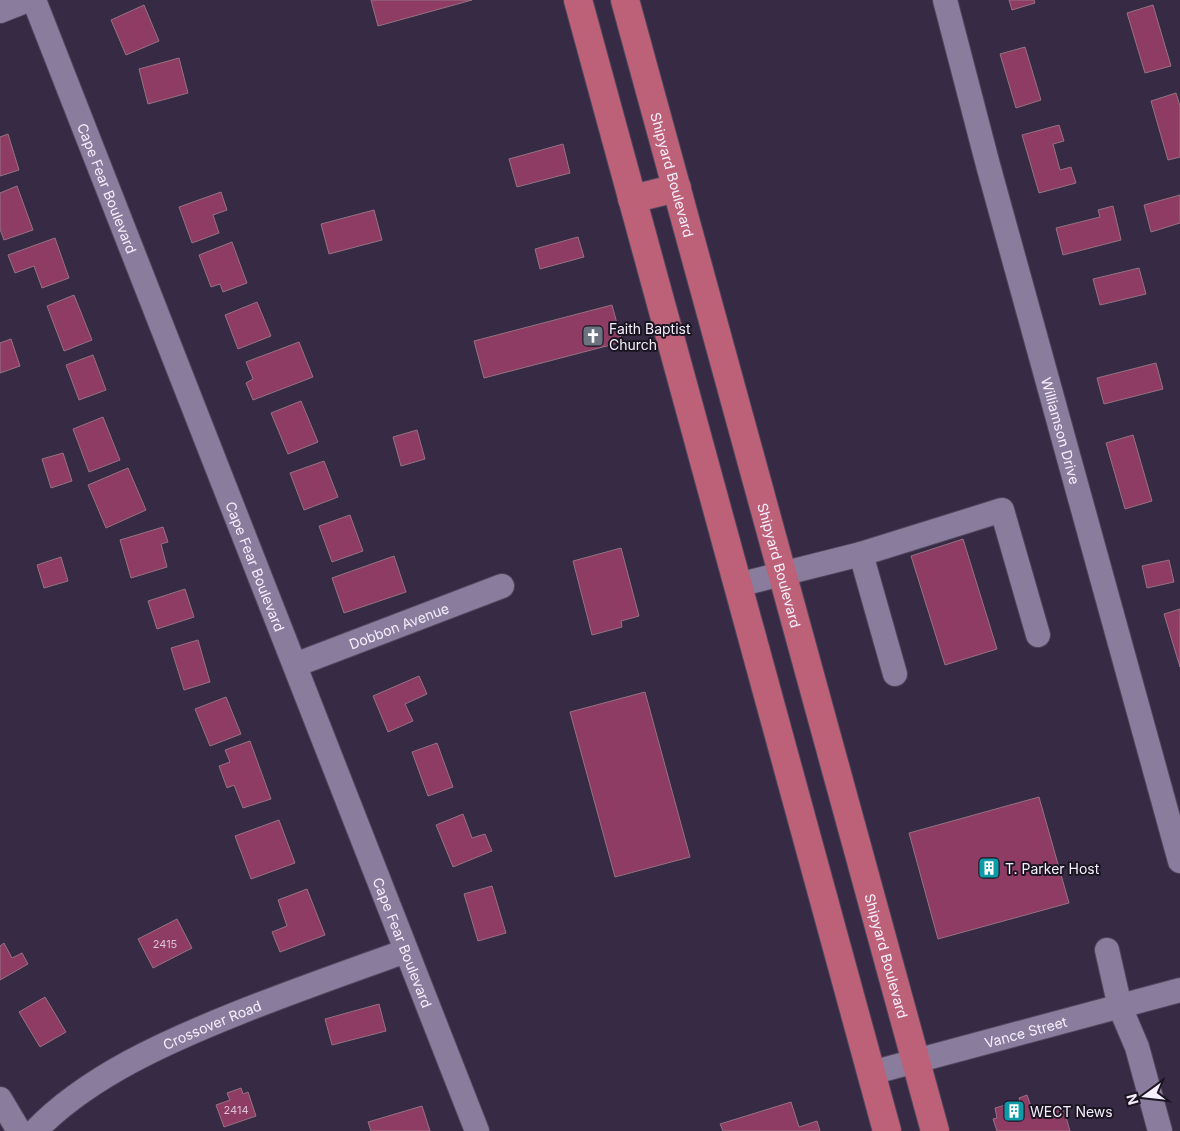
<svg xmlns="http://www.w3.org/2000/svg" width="1180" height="1131" font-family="Inter,sans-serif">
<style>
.building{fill:#8e3c64;stroke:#967281}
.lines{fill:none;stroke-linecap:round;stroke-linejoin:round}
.minor-casing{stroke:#51475d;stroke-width:26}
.major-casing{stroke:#51475d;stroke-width:30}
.minor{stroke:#897c9c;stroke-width:24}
.major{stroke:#bc6177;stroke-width:28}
.labels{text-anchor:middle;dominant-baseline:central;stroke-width:4;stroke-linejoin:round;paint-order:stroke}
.number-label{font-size:11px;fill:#dbc2d7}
.street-label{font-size:14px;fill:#f5effd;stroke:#1b1522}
.poi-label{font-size:14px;fill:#f5effd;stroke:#1b1522;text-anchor:start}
</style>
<rect width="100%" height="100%" fill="#362a45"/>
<!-- building -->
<path class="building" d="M371 0H472L378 26Z
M1009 0H1034L1035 3 1012 10Z
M144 5 159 41 126 55 111 20Z
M1153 5 1171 66 1145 73 1127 13Z
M1025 47 1041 100 1016 108 1000 54Z
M179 58 188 93 148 104 139 69Z
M1176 93 1180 106V157L1168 160 1151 101Z
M1059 125 1064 141 1053 144 1060 170 1071 167 1076 183 1039 193 1022 135Z
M8 134 19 170 0 176V137Z
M563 144 570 173 517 187 509 159Z
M17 186 33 230 4 240 0 229V193Z
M221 192 227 210 213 215 219 233 192 243 179 207Z
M1180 195V223L1151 232 1144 205Z
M1113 206 1121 240 1063 255 1056 228 1100 217 1098 210Z
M374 210 382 240 329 254 321 224Z
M578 237 584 257 540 269 535 249Z
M55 238 69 278 42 288 34 266 15 273 8 255Z
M232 242 247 283 223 292 220 284 211 287 199 255Z
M1139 268 1146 294 1100 305 1093 279Z
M74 295 92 340 64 351 47 306Z
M257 302 271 336 238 349 225 315Z
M612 305 622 342 484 378 474 341Z
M11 339 20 366 0 373V343Z
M299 342 313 377 253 400 246 383 253 379 246 362Z
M93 355 106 390 79 400 66 365Z
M1156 363 1163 389 1104 404 1097 378Z
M301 401 318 442 288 454 271 413Z
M103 417 120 460 89 472 73 429Z
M417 430 425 459 401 466 393 437Z
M1133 435 1152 501 1125 509 1106 443Z
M63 453 72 481 51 488 42 459Z
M324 461 338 497 304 510 290 473Z
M128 468 146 510 106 528 88 485Z
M350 515 363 551 332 562 319 526Z
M163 527 168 542 161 544 167 567 131 578 120 540Z
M963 539 997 649 945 665 911 556Z
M621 548 639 616 621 621 622 627 592 635 573 561Z
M394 556 406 592 344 613 332 578Z
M61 557 68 581 44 588 37 565Z
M1169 560 1174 582 1147 588 1142 566Z
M185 589 194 617 157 629 148 601Z
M1180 609V667L1164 614Z
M198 640 210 682 184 690 171 648Z
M419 676 427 694 405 704 413 721 388 732 373 696Z
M645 692 690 857 615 877 570 712Z
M226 697 241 734 210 746 195 709Z
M250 741 271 799 243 808 234 785 227 788 219 766 230 762 225 750Z
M437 743 453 787 428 796 412 752Z
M1039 797 1069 903 938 939 909 833Z
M463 814 472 838 485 834 492 851 453 867 436 825Z
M279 820 295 863 251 879 235 836Z
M492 886 506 933 478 941 464 894Z
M307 889 325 935 280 952 272 932 287 926 278 900Z
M177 919 192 948 153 968 138 939Z
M4 943 12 958 22 953 28 964 0 980V946Z
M45 997 66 1032 40 1047 19 1012Z
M379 1004 386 1031 332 1045 325 1019Z
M241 1088 243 1094 248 1092 256 1116 224 1127 216 1105 230 1100 227 1093Z
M1027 1095 1034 1115 1063 1107 1070 1131H997L993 1119 997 1118 995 1108 1020 1101 1019 1098Z
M791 1102 799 1127 817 1121 820 1131H723L720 1124Z
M422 1106 430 1131H371L368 1122Z"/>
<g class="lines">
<!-- minor casing -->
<g class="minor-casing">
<g id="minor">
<path id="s1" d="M34 0 477 1131"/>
<path id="s2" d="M945 0 988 165 1180 861"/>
<path d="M0 11 28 0"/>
<path d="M861 554 895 674"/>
<path d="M738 585 861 554 1002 510 1038 635"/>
<path id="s3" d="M295 665 502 586"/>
<path d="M1107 950 1120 1007 1137 1047 1160 1131"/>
<path id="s4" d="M871 1073 1180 990"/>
<path d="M0 1099 19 1131"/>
<path id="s5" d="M35 1131C88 1076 168 1041 238 1013 293 991 350 971 406 951"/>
</g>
</g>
<!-- major casing -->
<g class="major-casing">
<g id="major">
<path d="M578 0 887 1131"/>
<path id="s6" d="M625 0 935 1131"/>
<path d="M632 199 677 188"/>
</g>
</g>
<!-- minor -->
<use href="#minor" class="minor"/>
<!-- major -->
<use href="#major" class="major"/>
</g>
<!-- icons -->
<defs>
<g id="church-square" transform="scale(1.125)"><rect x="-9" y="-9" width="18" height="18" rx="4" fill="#6b7280" stroke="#1b1522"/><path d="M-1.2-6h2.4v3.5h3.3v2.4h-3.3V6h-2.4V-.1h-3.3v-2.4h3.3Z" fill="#fff"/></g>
<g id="building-square" transform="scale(1.125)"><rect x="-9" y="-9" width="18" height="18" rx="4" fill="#0f9aa8" stroke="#1b1522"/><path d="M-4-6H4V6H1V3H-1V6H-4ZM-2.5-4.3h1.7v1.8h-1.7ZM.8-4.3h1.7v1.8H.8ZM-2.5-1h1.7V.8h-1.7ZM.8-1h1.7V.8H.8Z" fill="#fff"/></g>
</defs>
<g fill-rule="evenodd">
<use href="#church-square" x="593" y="336"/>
<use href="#building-square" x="989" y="868"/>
<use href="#building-square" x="1014" y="1111"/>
</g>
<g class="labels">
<!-- number labels -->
<g class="number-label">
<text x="165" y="944">2415</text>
<text x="236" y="1110">2414</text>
</g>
<!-- street labels -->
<g class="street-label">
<text stroke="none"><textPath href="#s6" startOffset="181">Shipyard Boulevard</textPath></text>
<text stroke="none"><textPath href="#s1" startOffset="202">Cape Fear Boulevard</textPath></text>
<text stroke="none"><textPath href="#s2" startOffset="446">Williamson Drive</textPath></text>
<text stroke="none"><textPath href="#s1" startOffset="608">Cape Fear Boulevard</textPath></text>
<text stroke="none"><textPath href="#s6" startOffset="586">Shipyard Boulevard</textPath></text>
<text stroke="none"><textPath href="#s3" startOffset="111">Dobbon Avenue</textPath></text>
<text stroke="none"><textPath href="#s1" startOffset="1012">Cape Fear Boulevard</textPath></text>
<text stroke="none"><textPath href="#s6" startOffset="991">Shipyard Boulevard</textPath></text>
<text stroke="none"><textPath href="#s5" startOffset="208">Crossover Road</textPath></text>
<text stroke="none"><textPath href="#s4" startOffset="160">Vance Street</textPath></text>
</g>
<!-- poi labels -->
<g class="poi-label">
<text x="609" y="328">Faith Baptist<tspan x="609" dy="16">Church</tspan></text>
<text x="1005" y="868">T. Parker Host</text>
<text x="1030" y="1111">WECT News</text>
</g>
</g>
<!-- north arrow -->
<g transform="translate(1145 1096) rotate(255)" stroke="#1b1522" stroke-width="4" paint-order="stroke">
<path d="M0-4L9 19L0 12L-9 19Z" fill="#f5effd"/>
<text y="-8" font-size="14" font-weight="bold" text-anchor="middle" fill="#f5effd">N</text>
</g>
</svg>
